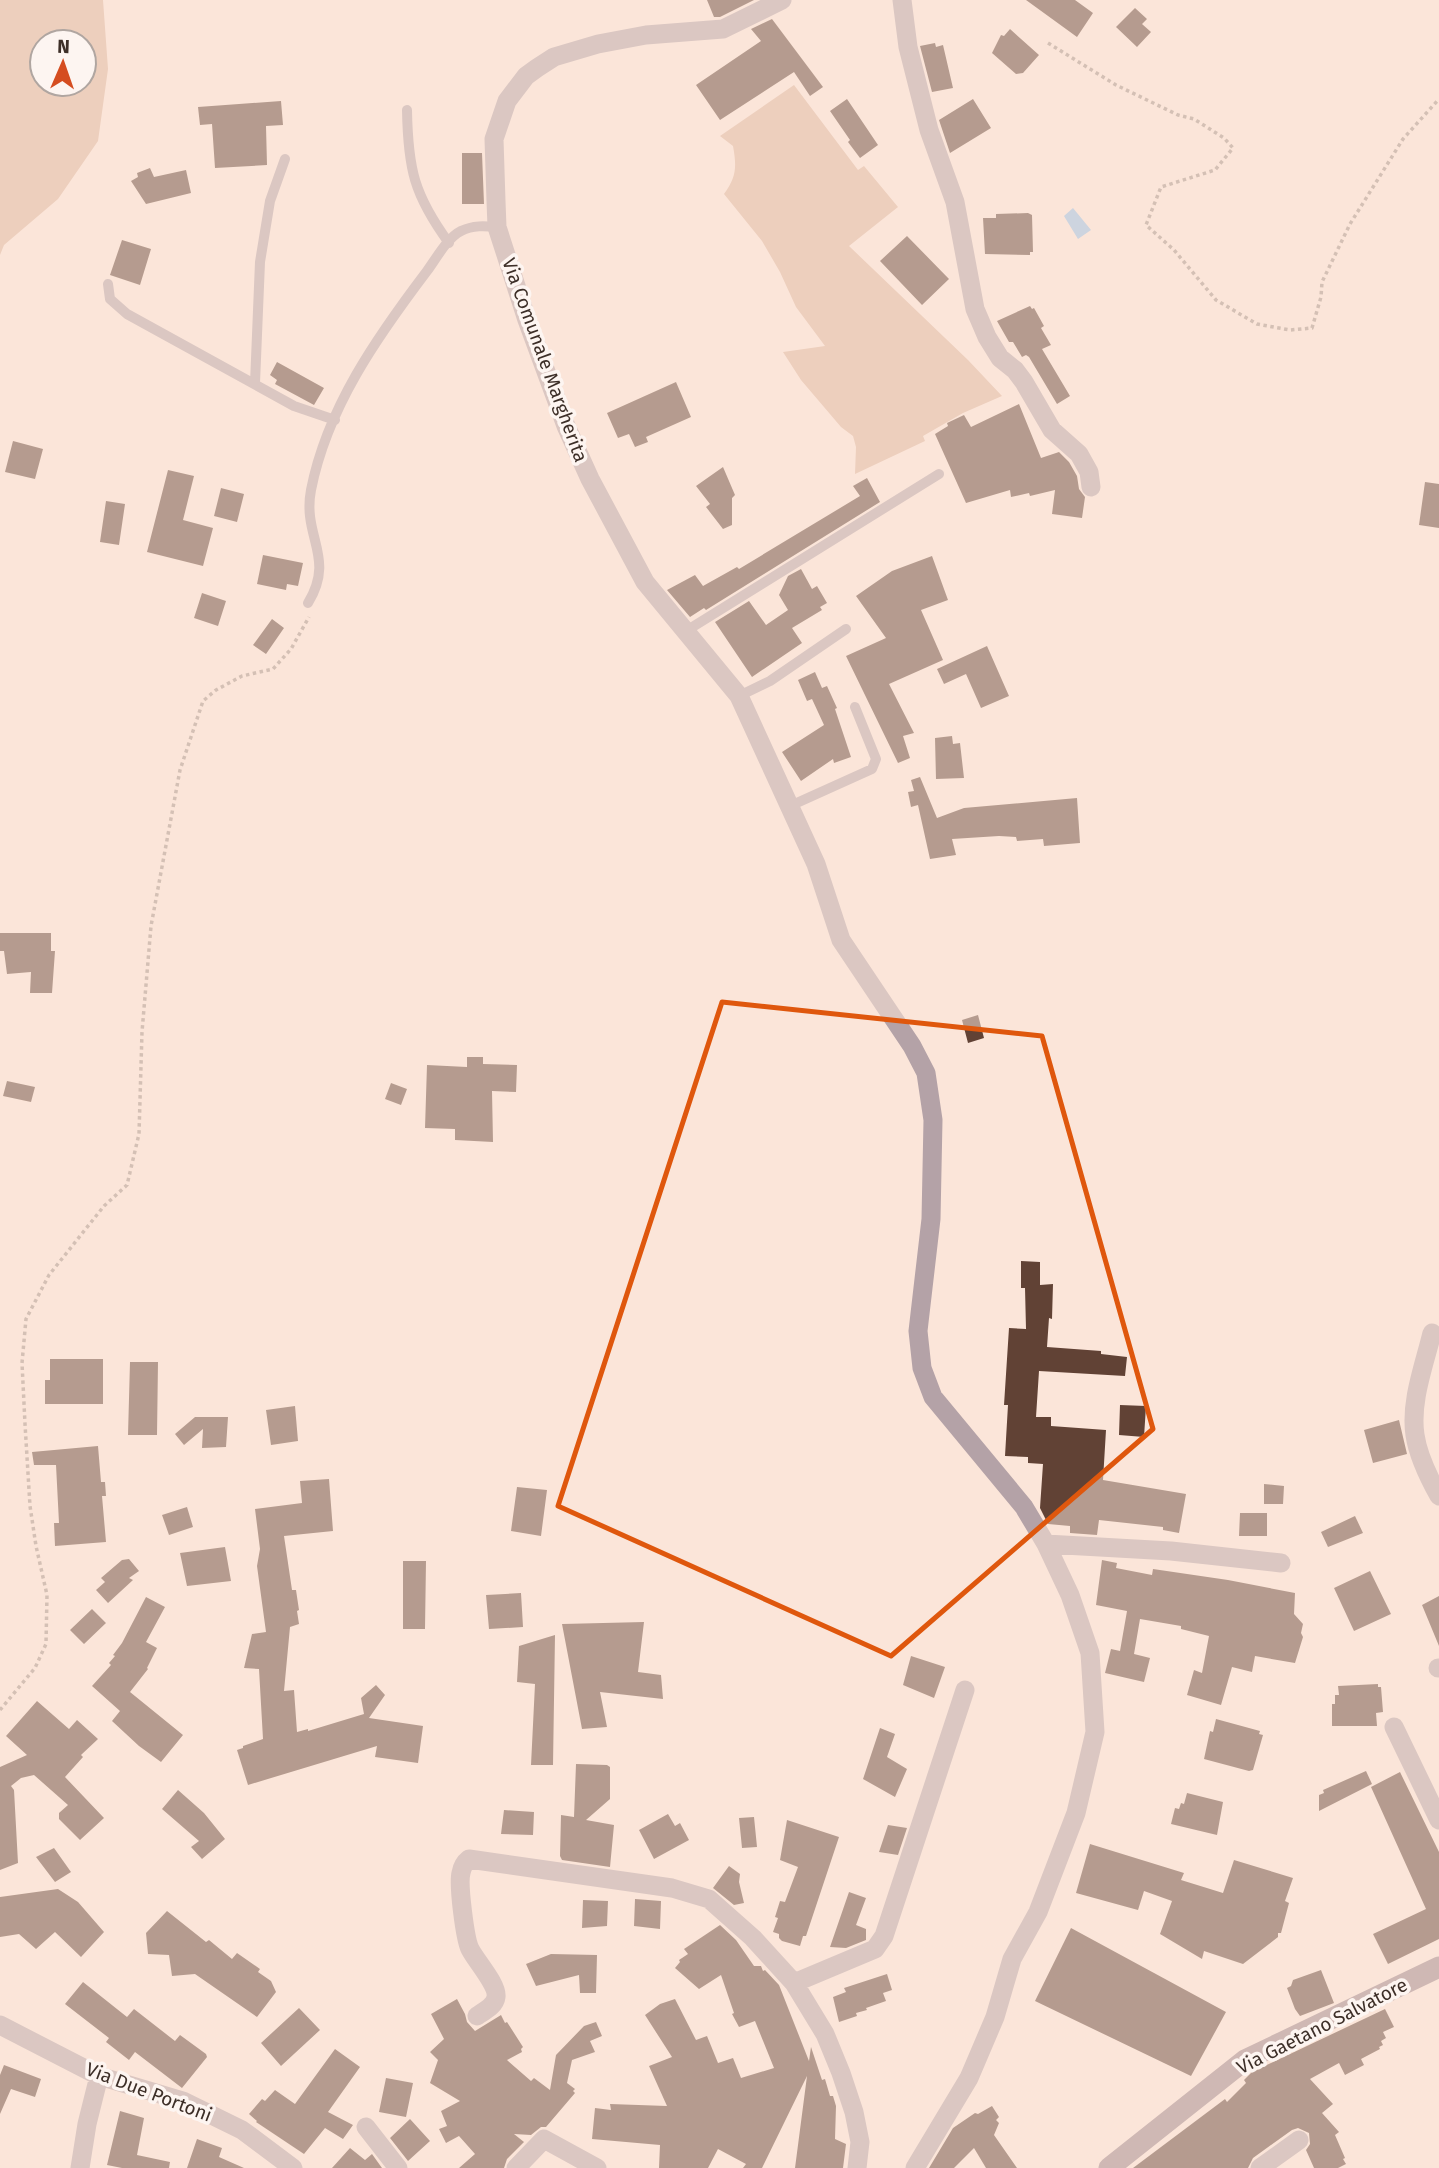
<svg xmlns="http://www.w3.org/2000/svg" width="1439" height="2168" font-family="'Fira Sans',sans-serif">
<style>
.green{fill:#dbb39c;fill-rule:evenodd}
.water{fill:#94bee6}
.building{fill:#614235}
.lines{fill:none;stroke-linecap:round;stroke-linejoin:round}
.path{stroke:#a59389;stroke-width:3.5;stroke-dasharray:3.5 3.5;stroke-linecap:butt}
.lane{stroke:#b4a2a7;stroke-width:10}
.street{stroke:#b4a2a7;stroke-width:19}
.secondary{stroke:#998087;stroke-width:21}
.marked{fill:none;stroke:#df570d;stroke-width:5;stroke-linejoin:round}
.labels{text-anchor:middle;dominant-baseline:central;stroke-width:7;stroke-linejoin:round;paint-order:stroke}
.street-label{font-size:19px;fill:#3d2f28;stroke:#fdf5f1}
</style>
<rect width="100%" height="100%" fill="#fbe5d9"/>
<!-- green -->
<path class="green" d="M0 0H103L108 69 98 141 58 199 4 245 0 255ZM84 42V84H42V42Z
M794 85 858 170 864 166 898 207 849 246 968 360 1002 396 963 413 923 436 925 441 855 474 856 447 853 436 841 427 801 380 783 352 825 346 796 307 780 272 762 241 724 194C736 177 737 168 733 146L720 136Z"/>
<!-- water -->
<path class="water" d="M1073 208 1091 230 1078 239 1064 216Z"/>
<!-- building -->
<path class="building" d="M707 0H754L720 17H714Z
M1026 0H1075L1093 13 1077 37Z
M1135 8 1147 19 1142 24 1151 32 1137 47 1116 27Z
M772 19 823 87 810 96 794 72 720 120 696 85 761 41 751 29Z
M1010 29 1039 55 1023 73 1016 74 992 53 1001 35 1004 36Z
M935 43 936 47 943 45 953 88 932 92 920 46Z
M847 99 878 145 860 158 848 142 850 140 830 111Z
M973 99 991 128 950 153 939 120Z
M281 101 283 125 266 126 267 165 215 168 212 124 200 125 198 107Z
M462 153H482L484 204H462Z
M150 168 154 177 186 170 191 193 146 204 131 181 138 177 137 173Z
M1028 213 1032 215 1033 252H1030V255L985 254 983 218H996V214Z
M907 236 949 279 922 305 880 261Z
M122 240 151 249 140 285 110 275Z
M1030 306 1032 309 1034 308 1044 326 1041 328 1051 345 1042 349 1070 396 1057 404 1029 357 1026 355 1022 357 1013 342H1009L997 321Z
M277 362 324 388 314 405 275 384 277 380 270 375Z
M676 382 691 417 646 437 648 442 635 447 629 434 618 438 607 413Z
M1019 404 1041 458 1059 452 1069 462 1077 476 1079 489 1085 497 1082 518 1052 514 1055 490 1030 496 1029 493 1011 497 1010 490 966 503 935 434 948 426 947 423 964 415 971 427Z
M13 441 43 449 35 479 5 472Z
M723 467 735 495 732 498V525L723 529 706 507 710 504 696 486Z
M168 470 194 476 183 520 213 528 203 566 147 552Z
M867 478 880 502 706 610 704 608 690 617 667 590 695 575 703 586 737 567 739 569 860 496 853 486Z
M1425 482 1439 484V528L1419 525Z
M221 488 244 494 237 522 214 516Z
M106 501 125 504 119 545 100 542Z
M263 555 303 563 298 586 287 584 286 590 257 584Z
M932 556 948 600 921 610 943 660 889 684 914 733 903 736 910 758 898 763 846 656 886 638 856 596 892 571Z
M801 569 812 589 817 586 827 603 820 607 822 610 792 628 802 643 752 677 715 622 749 601 766 625 788 610 779 595 788 576Z
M202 593 226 601 218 626 194 618Z
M272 619 284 628 266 654 253 645Z
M987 646 1009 696 981 708 966 674 944 684 937 669Z
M815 672 822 688 827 686 837 708 835 709 851 757 834 763 833 759 801 781 782 752 824 725 812 699 807 701 798 680Z
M952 736 953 744 960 743 964 778 936 779 935 738Z
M920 777 937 818 964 808 1077 798 1080 843 1044 846 1043 839 1017 841 1016 837 999 836 952 839 956 855 930 859 918 805 911 807 908 792 914 791 911 780Z
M0 933H51V951H55L52 993H30L31 972 7 974 4 951H0Z
M978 1015 984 1038 968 1043 962 1020Z
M467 1057H483V1064L517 1065 516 1092 492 1091 493 1142 455 1140V1129L425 1128 427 1065 467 1067Z
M7 1081 35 1087 31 1102 3 1096Z
M391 1083 407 1089 401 1105 385 1099Z
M1021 1261 1040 1262V1285L1053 1284 1052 1319 1049 1318 1047 1347 1101 1351V1354L1127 1357 1125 1376 1039 1371 1036 1417H1051V1426L1106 1430 1103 1480 1186 1494 1179 1533 1163 1530V1527L1099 1520 1097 1535 1070 1533V1526L1048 1524 1040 1508 1043 1464 1028 1463V1457L1005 1456 1008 1405H1004L1009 1328 1026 1329 1025 1288H1021Z
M50 1359H103V1404H45V1380H50Z
M130 1362H158L157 1435H128Z
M1120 1405 1146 1406 1144 1437 1119 1435Z
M295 1406 298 1441 271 1445 266 1410Z
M195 1417H228L226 1447 202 1448 203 1429 184 1445 175 1434Z
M1399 1420 1407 1454 1373 1463 1364 1430Z
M98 1446 101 1482H105L106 1496H102L106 1542 55 1546 54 1523H59L56 1465H34L32 1452Z
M329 1479 333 1531 284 1536 292 1590H296L299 1610 297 1611 299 1624 290 1627 284 1691 294 1690 297 1732 308 1729V1731L364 1714 361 1698 376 1685 385 1695 369 1718 423 1726 418 1763 375 1757 377 1746 248 1785 237 1750 243 1748V1746L263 1739 259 1669 244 1668 252 1634 266 1632 257 1566 260 1549 255 1509 302 1503 300 1481Z
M1264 1484 1284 1486 1283 1504H1264Z
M517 1487 547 1490 541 1536 511 1531Z
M187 1507 193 1527 169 1535 162 1515Z
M1240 1513H1267V1536H1239Z
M1355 1516 1363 1533 1328 1547 1321 1532Z
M225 1547 231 1581 187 1586 180 1553Z
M129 1559 139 1571 129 1578 133 1580 108 1603 96 1590 105 1582 101 1578 122 1560Z
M1102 1560 1117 1563 1116 1568 1152 1575 1153 1569 1228 1580 1295 1593 1294 1614 1303 1624 1301 1633 1303 1637 1295 1663 1255 1656 1252 1672 1232 1667 1221 1705 1187 1695 1194 1670 1202 1673 1209 1636 1181 1629V1626L1140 1619 1134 1654 1150 1658 1144 1682 1105 1673 1111 1649 1120 1651 1127 1611 1096 1605Z
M403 1561H426L425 1629H403Z
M1370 1571 1391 1614 1354 1631 1334 1588Z
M521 1593 523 1627 489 1629 486 1595Z
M1439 1596V1646L1422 1605Z
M146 1597 165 1607 146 1642 157 1648 147 1668 148 1669 130 1692 183 1735 161 1762 139 1746 112 1721 120 1711 92 1686 111 1665 109 1663 115 1656 113 1655 122 1643Z
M92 1609 106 1623 84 1644 70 1630Z
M644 1622 638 1672 661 1675 663 1699 600 1692 607 1727 582 1729 562 1624Z
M555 1635 553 1765H531L535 1684 517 1682 519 1646Z
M911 1656 945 1667 934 1698 903 1685Z
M1378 1684V1687H1381L1383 1712 1376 1713 1377 1726H1332V1704H1335V1695H1339L1338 1686Z
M37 1701 69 1729 77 1720 98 1739 81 1755 83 1757 65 1777 104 1818 80 1840 59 1819V1813L68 1805 34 1775 21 1778 11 1786 14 1790 18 1863 0 1870V1767L27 1755 6 1736Z
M1216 1719 1260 1731 1259 1734 1263 1735 1253 1770 1249 1771 1204 1759 1210 1731 1213 1732Z
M880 1728 895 1734 887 1757 907 1769 895 1797 863 1779Z
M576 1764 607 1765 610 1767V1799L586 1820 614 1825 610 1867 562 1860 560 1856 561 1815 574 1817Z
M1366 1771 1372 1784 1319 1811V1795L1324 1793 1323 1790Z
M1400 1772 1439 1852V1939L1388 1964 1373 1934 1426 1909 1371 1787Z
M178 1790 204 1813 225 1839 202 1859 191 1847 199 1841 162 1809Z
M1187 1793 1223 1802 1217 1835 1171 1824 1175 1808 1179 1809 1181 1803 1184 1804Z
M504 1810 534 1812 533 1835 501 1834Z
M668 1814 675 1826 680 1823 689 1840 654 1859 639 1830Z
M754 1817 757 1847 742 1848 739 1818Z
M787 1820 839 1837 806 1936H803L800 1946 782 1941 779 1938V1934L773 1932 778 1918 775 1917 780 1901 785 1902 798 1867 780 1860Z
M888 1825 907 1828 898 1855 879 1852Z
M1090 1844 1184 1873 1181 1880 1223 1893 1234 1860 1293 1878 1285 1901 1289 1903 1281 1933H1278V1937L1243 1964 1204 1951 1202 1959 1160 1934 1172 1901 1144 1891 1138 1910 1076 1893Z
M54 1848 71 1872 55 1882 36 1857Z
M729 1866 740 1874 739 1882 744 1903 734 1905 713 1888Z
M58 1889 78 1902 104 1932 81 1957 55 1932 36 1949 19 1934 0 1937V1897Z
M849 1892 866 1898 856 1925 866 1929V1940L846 1948 830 1947Z
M635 1899 661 1901 660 1929 634 1926Z
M583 1900 608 1901 607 1926 582 1928Z
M167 1911 206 1942 209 1940 232 1959 237 1953 260 1969 258 1972 271 1981 276 1992 257 2017 195 1974 172 1976 169 1955 148 1954 146 1933Z
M720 1925 736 1940 754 1966H761L763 1971 765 1970 779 1985 809 2061 811 2047 822 2080 825 2079 830 2096H833L836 2106 835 2139 846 2144 843 2168H795L807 2076 762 2168H743L746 2164 718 2149 708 2168H659L660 2145 592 2139 595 2108 611 2110 610 2104 667 2106 649 2066 672 2057 645 2015 660 2004 675 1999 696 2040 707 2036 718 2063 733 2058 741 2078 774 2068 755 2021 739 2027 732 2014 734 2013 721 1975 699 1989 675 1968 680 1962 679 1960 688 1954 684 1949Z
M1071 1928 1226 2012 1191 2076 1035 2001Z
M551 1954 597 1955 596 1993H580L579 1975 536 1986 526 1964Z
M1321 1970 1334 2003 1300 2016 1295 2009 1287 1988 1291 1986 1293 1980Z
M887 1974 892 1990 883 1993 886 2001 866 2008 867 2010 856 2013 857 2016 839 2022 833 1997 846 1992 844 1988Z
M83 1982 127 2017 134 2009 175 2041 180 2035 206 2054 207 2057 182 2088 135 2052 129 2060 106 2042 109 2038 65 2004Z
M457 1999 465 2014 467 2022 475 2031 501 2015 505 2023 507 2022 523 2047 521 2049 522 2052 507 2060 531 2081 534 2078 550 2090 556 2055 584 2026 596 2022 602 2036 590 2041 595 2052 572 2060 567 2083 575 2089 573 2091 575 2093 546 2127H541L531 2135 514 2134 524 2142 507 2159 504 2168H459L475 2154 459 2136 446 2143 439 2129 447 2126 441 2111 460 2101 430 2083 438 2060 430 2052 444 2039 431 2014Z
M299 2008 320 2030 281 2066 261 2043Z
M1385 2009 1394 2027 1383 2032 1386 2038 1381 2041 1383 2045 1379 2047 1380 2049 1361 2059 1364 2065 1345 2075 1339 2063 1310 2079 1333 2104 1322 2113 1339 2132 1335 2135 1345 2158 1343 2159 1346 2164 1338 2168H1314L1306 2150 1310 2144 1309 2133 1298 2128 1292 2130 1253 2158 1248 2168H1133L1225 2099 1227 2102 1246 2083 1244 2080 1252 2072Z
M335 2049 360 2067 328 2112 353 2125 343 2139 325 2128 304 2154 256 2122 257 2121 249 2114 262 2099 265 2101 275 2090 295 2104Z
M4 2065 41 2079 35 2097 11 2089 0 2114V2075Z
M386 2078 413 2083 406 2117 379 2112Z
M992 2106 999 2117 996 2120 999 2123 994 2135 1017 2168H986L974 2148 954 2168H929L953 2128 975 2113 978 2114Z
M120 2111 144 2118 137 2155 170 2162 169 2168H122L107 2165Z
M410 2119 430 2141 408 2161 390 2138Z
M197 2139 222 2148 219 2157 244 2168H187Z
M350 2148 365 2160 372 2154 382 2168H332Z"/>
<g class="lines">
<!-- path -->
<path class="path" d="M1048 43 1116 85 1178 115 1194 119 1224 138 1233 148 1215 170 1161 187 1146 225 1174 250 1216 300 1257 324 1290 330 1312 328 1321 297 1322 282 1350 224 1403 139 1439 99
M0 1710 35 1668 46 1644 47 1595 36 1546 30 1506 25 1424 22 1363 26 1319 49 1275 104 1206 127 1185 139 1134 142 1032 151 926 180 770 203 701 216 690 242 676 273 669 291 649 309 617"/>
<!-- lane -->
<path class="lane" d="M407 110C408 169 414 195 449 243
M108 284 110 299 127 314 294 406 335 420
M255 383 260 262 270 201 285 159
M308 603C336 557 302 537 311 490 327 408 377 337 427 271 436 259 447 238 461 231 473 225 485 226 497 227
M686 631 939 474
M739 696 770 681 846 629
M790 806 872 769 876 759 855 707"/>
<!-- street -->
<path class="street" d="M782 0 723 29 646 35 598 44 554 57 537 68 526 76 507 101 494 139 496 201 497 227 527 320 566 426 590 479 645 582 739 696 816 864 841 940 912 1046 926 1073 933 1120 931 1219 918 1331 922 1368 933 1397 1024 1507 1046 1544 1070 1595 1090 1653 1095 1732 1076 1813 1038 1912 1012 1959 995 2017 969 2078 915 2168
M902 0 908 47 929 130 955 202 975 309 987 337 1000 358 1015 370 1024 382 1052 430 1079 454 1089 472 1091 487
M1432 1333C1424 1366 1410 1402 1415 1435 1418 1456 1429 1478 1439 1496
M1046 1544 1171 1551 1281 1563
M1438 1668H1439
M1394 1727 1439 1820
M794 1983 875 1949 884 1936 965 1690
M477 2016C484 2011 495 2006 496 1997 498 1985 476 1961 470 1949 465 1939 458 1884 461 1873 462 1867 464 1863 469 1859L672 1888 709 1899 753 1938 794 1983 825 2034 841 2073 854 2112 860 2142 857 2168
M0 2025 99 2076 183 2101 242 2130 293 2168
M366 2127 398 2168
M80 2168 87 2124 99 2076
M516 2168 544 2139 597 2168
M1260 2168 1299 2140"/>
<!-- secondary -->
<path class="secondary" d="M1109 2168 1245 2060 1439 1967"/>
</g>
<!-- marked area -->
<path d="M0 0H1439V2168H0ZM722 1002 1042 1036 1153 1429 891 1656 558 1506Z" fill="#fbe5d9" fill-opacity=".55" fill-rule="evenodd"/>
<path class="marked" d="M722 1002 1042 1036 1153 1429 891 1656 558 1506Z"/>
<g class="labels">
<!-- street labels -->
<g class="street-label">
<text transform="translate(545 360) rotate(70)">Via Comunale Margherita</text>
<text transform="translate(1322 2026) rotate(-27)">Via Gaetano Salvatore</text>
<text transform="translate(149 2092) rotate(21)">Via Due Portoni</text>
</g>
</g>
<!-- north arrow -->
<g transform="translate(63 63) rotate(2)"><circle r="33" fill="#fdf5f1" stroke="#b0a6a1" stroke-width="2"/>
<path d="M0-5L12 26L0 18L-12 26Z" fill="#d54d20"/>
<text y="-10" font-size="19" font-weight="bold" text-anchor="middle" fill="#3d2f28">N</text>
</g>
</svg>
